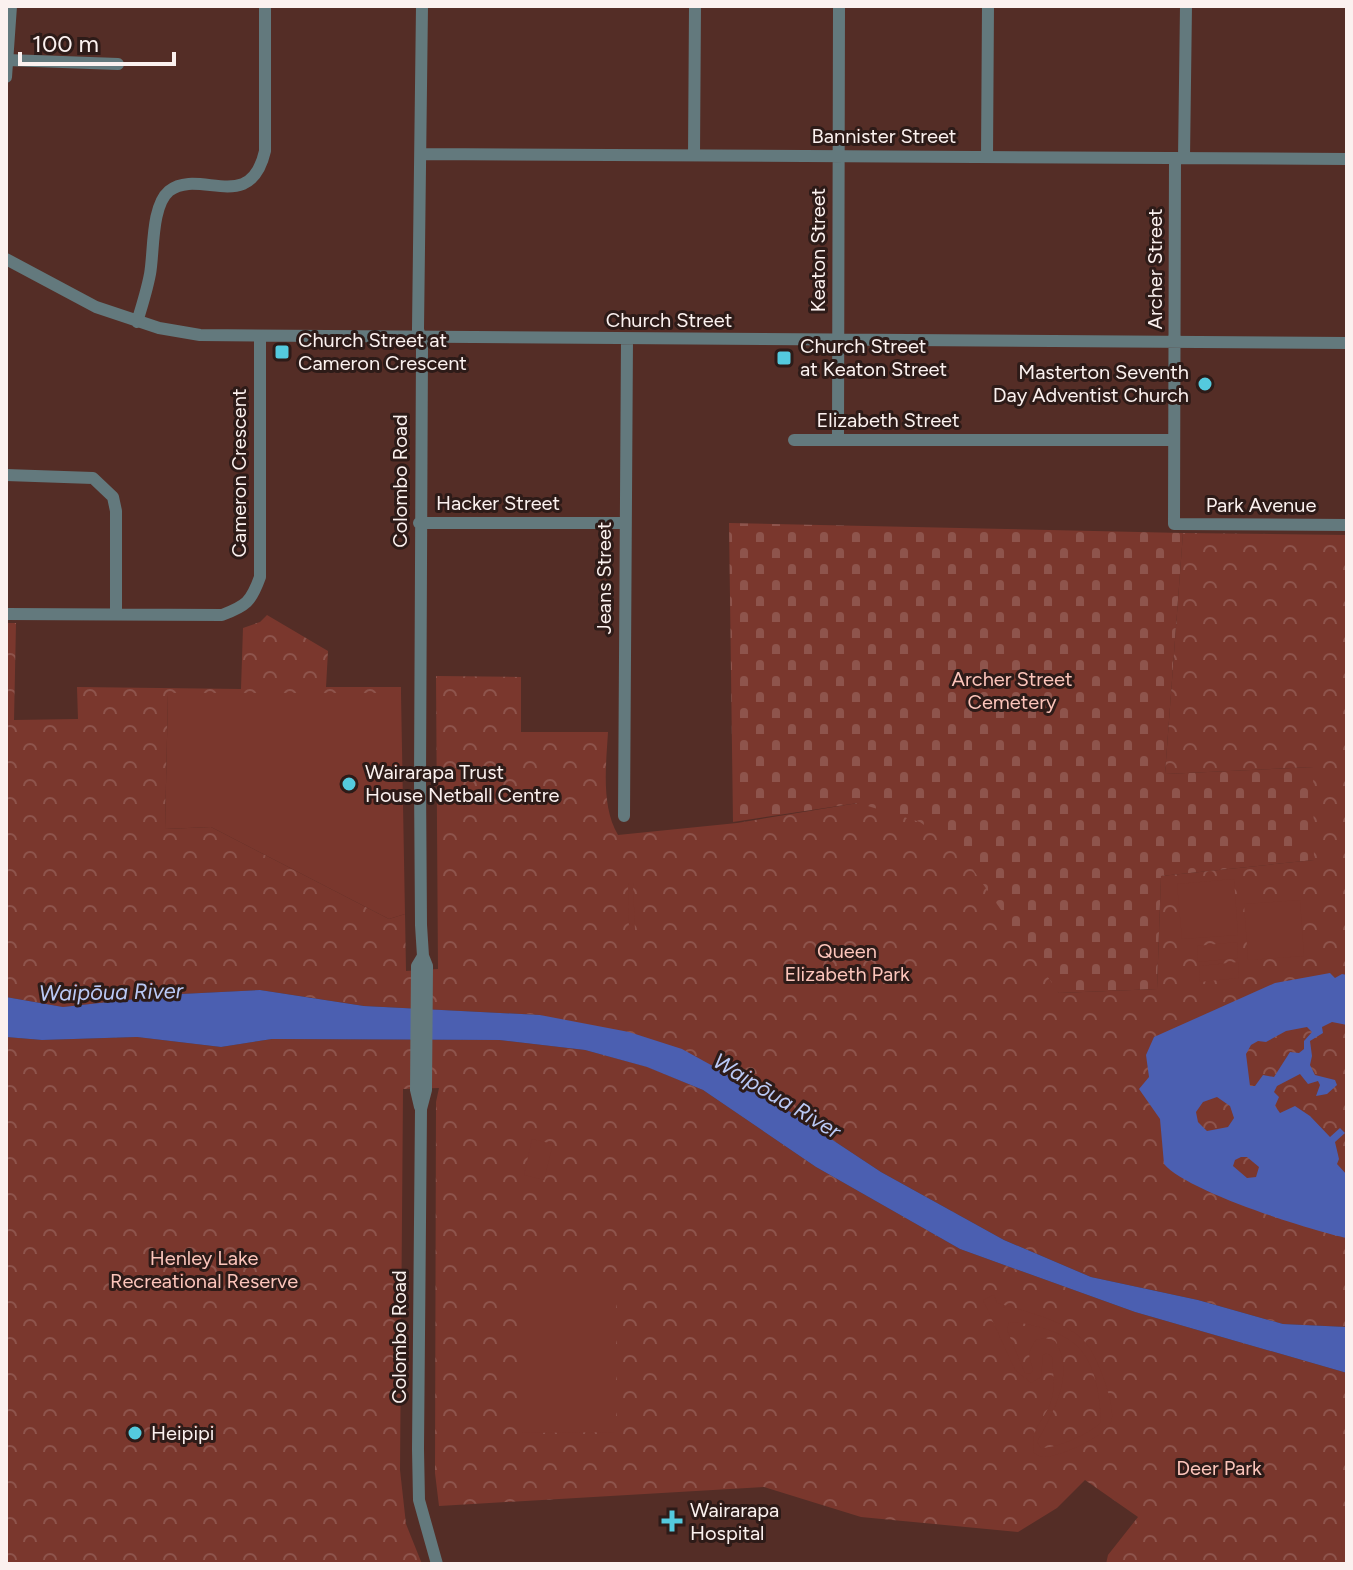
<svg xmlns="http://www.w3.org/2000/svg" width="1353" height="1570" font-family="Figtree,sans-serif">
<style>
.cemetery{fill:url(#cemetery-stones)}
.park{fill:url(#park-crowns)}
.garden{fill:#7a372d;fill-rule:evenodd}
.water{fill:#4b5fb1;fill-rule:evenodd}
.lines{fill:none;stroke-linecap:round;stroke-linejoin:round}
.stream{stroke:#4b5fb1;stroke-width:3}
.minor{stroke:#63797d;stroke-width:12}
.poi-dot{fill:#54cade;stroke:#2d1b18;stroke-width:3}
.labels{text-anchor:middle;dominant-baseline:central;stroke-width:6;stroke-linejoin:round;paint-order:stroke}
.street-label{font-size:20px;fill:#fbf1ef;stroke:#2d1b18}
.poi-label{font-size:20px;fill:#fbf1ef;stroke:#2d1b18;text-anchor:start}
.park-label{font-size:20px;fill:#fcc5bb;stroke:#2d1b18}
.water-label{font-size:22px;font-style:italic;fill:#bac9f5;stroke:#2d1b18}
</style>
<defs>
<pattern id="cemetery-stones" width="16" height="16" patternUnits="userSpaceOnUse" patternTransform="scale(2)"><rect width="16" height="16" fill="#7a372d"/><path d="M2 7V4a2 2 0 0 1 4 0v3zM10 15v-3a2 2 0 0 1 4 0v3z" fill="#8e544c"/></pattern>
<pattern id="park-crowns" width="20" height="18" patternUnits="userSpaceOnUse" patternTransform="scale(2)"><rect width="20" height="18" fill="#7a372d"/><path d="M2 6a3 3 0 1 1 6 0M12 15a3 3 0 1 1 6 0" fill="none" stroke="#8e544c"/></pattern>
</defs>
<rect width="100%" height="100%" fill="#542d26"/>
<!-- cemetery -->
<path class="cemetery" d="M729 523 1183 533 1165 774 1314 767V860L1161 876 1157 989 1059 993 858 803 733 822Z"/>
<!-- park -->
<path class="park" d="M1183 533 1347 535V1327L1283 1324 1198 1300 1091 1277 1004 1240 881 1172 760 1092 540 1015 364 1006 260 990 181 994 63 1007 6 997V623H16L14 720 78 719 77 687 241 689 243 628 260 622 267 615 328 651 326 687H401V693H168L165 829 211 827 389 919 405 914 406 971 438 969 436 676 521 677V732H608C606 766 601 806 618 835L737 823 858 803 920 822 960 851 1059 993 1157 989 1161 876 1314 860 1313 767 1165 774Z
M6 1037 42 1040 137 1037 221 1047 272 1039 499 1040 585 1050 648 1067 703 1090 816 1167 960 1249 1135 1312 1347 1373V1564H1106L1108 1555 1138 1517 1085 1480 1057 1508 1018 1532 861 1517 764 1487 439 1506 435 1473 436 1102 439 1088 403 1089 400 1470 406 1524 422 1564H6Z"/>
<!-- garden -->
<path class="garden" d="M168 693H401L405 914 389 919 211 827 165 829Z
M1234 879 1238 935 1182 939 1177 884Z
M628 883H633L635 931H629Z
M1300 900 1304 956 1248 960 1244 904Z
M1237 942 1238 958 1198 962 1197 946Z
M1238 962 1239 978 1200 982 1199 966Z
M532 1139 553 1144 544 1180 524 1175Z
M522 1278H616V1432L522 1433Z
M994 1295 997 1303C1026 1312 1064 1319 1086 1343 1097 1356 1114 1401 1112 1418 1111 1435 1061 1456 1045 1457 1040 1457 1039 1456 1034 1453 1030 1428 1042 1424 1050 1404 1056 1390 1053 1372 1052 1357L1047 1353 1043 1355 1041 1377 1031 1383 1015 1370 983 1300ZM1009 1322C1033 1323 1070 1333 1084 1354 1097 1373 1100 1400 1101 1422 1092 1433 1055 1449 1041 1448L1037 1442C1053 1413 1076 1373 1055 1341L1045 1338 1036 1340C1025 1357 1030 1354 1033 1371L1030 1374 1025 1373 1007 1330Z
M1347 1509V1564H1344L1340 1533Z"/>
<!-- water -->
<path class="water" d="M1330 973 1335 978 1342 974 1347 975V1025L1332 1022 1322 1027 1323 1033 1310 1041 1312 1056 1310 1065 1315 1075 1335 1080 1337 1085 1327 1094 1316 1096 1320 1085 1318 1081 1308 1084 1300 1074 1277 1086 1274 1092 1279 1097 1275 1106 1280 1113 1295 1106 1310 1116 1330 1137 1340 1128 1345 1133 1335 1142 1339 1159 1337 1164 1347 1175V1238C1309 1230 1186 1191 1164 1164L1160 1119 1139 1089 1149 1077 1146 1055 1154 1037 1275 983ZM1307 1027 1312 1032 1304 1041V1049L1299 1053 1290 1052 1274 1077 1263 1075 1255 1086H1250L1246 1054 1251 1045 1258 1041 1266 1042 1286 1031ZM1217 1097 1230 1106 1234 1118 1228 1127 1207 1131 1198 1122 1196 1112 1203 1102ZM1241 1157H1247L1259 1167 1256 1177 1247 1178 1233 1166 1235 1160Z
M260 990 364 1006 540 1015 629 1032 682 1049 760 1092 881 1172 1004 1240 1091 1277 1198 1300 1283 1324 1347 1327V1373L1135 1312 960 1249 816 1167 703 1090 647 1067 585 1050 499 1040 272 1039 221 1047 137 1037 42 1040 6 1037V997L63 1007 181 994Z"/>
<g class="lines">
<!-- stream -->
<path class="stream" d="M6 1456V1471"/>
<!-- minor -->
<path class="minor" d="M422 6 418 329 422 347 420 781 421 925 423 956 427 966 426 1090 421 1109 418 1449 419 1500 437 1564
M7 60 118 64
M6 77 11 6
M421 154 1347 159
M694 155 695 6
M987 157 988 6
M1175 158 1174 524 1347 525
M1184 158 1186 6
M6 259 96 307 159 328 200 335 1347 343
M137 322C142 306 147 290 150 274 154 253 151 206 169 191 199 167 250 216 265 151V6
M794 440H1174
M838 440 839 6
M6 475 93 478 113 497 116 511V614
M419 523H624
M6 614 222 615C246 606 251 602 260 577V337
M624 816 627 339
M420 1107 416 1090 417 966 423 956"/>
</g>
<!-- markers -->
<g class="poi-dot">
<rect x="274" y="344" width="16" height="16" rx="4"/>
<rect x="776" y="350" width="16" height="16" rx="4"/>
<circle cx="1205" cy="384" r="8"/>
<circle cx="349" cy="784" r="8"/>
<circle cx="135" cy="1433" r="8"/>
<path d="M668 1509h8v8h8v8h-8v8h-8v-8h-8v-8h8z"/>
</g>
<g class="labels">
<!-- street labels -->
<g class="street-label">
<text x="884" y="136">Bannister Street</text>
<text transform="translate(818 250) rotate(-90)">Keaton Street</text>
<text transform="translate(1155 269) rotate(-90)">Archer Street</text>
<text x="669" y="320">Church Street</text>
<text x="888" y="420">Elizabeth Street</text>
<text transform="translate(239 473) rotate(-90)">Cameron Crescent</text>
<text transform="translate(400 481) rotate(-90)">Colombo Road</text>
<text x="498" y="503">Hacker Street</text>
<text x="1261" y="505">Park Avenue</text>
<text transform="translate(604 578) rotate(-90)">Jeans Street</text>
<text transform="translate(399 1337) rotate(-90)">Colombo Road</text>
</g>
<!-- poi labels -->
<g class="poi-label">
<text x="298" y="340">Church Street at<tspan x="298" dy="23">Cameron Crescent</tspan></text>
<text x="800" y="346">Church Street<tspan x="800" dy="23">at Keaton Street</tspan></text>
<text x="1189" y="372" text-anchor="end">Masterton Seventh<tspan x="1189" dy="23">Day Adventist Church</tspan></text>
<text x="365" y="772">Wairarapa Trust<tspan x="365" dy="23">House Netball Centre</tspan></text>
<text x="151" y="1433">Heipipi</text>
<text x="690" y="1510">Wairarapa<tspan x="690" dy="23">Hospital</tspan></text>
</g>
<!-- park labels -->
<g class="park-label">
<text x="1012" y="679">Archer Street<tspan x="1012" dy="23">Cemetery</tspan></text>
<text x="847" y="951">Queen<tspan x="847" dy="23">Elizabeth Park</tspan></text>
<text x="204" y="1258">Henley Lake<tspan x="204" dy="23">Recreational Reserve</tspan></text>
<text x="1219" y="1468">Deer Park</text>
</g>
<!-- water labels -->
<g class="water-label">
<text transform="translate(111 992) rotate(-1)">Waipōua River</text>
<text transform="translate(777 1096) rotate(31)">Waipōua River</text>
</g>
</g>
<!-- border -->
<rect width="1353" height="1570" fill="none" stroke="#fbf1ef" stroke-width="16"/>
<!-- scale -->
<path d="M20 52v12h154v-12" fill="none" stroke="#fbf1ef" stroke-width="4"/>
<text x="32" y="52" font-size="24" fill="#fbf1ef" stroke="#2d1b18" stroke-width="6" paint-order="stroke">100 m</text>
</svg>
